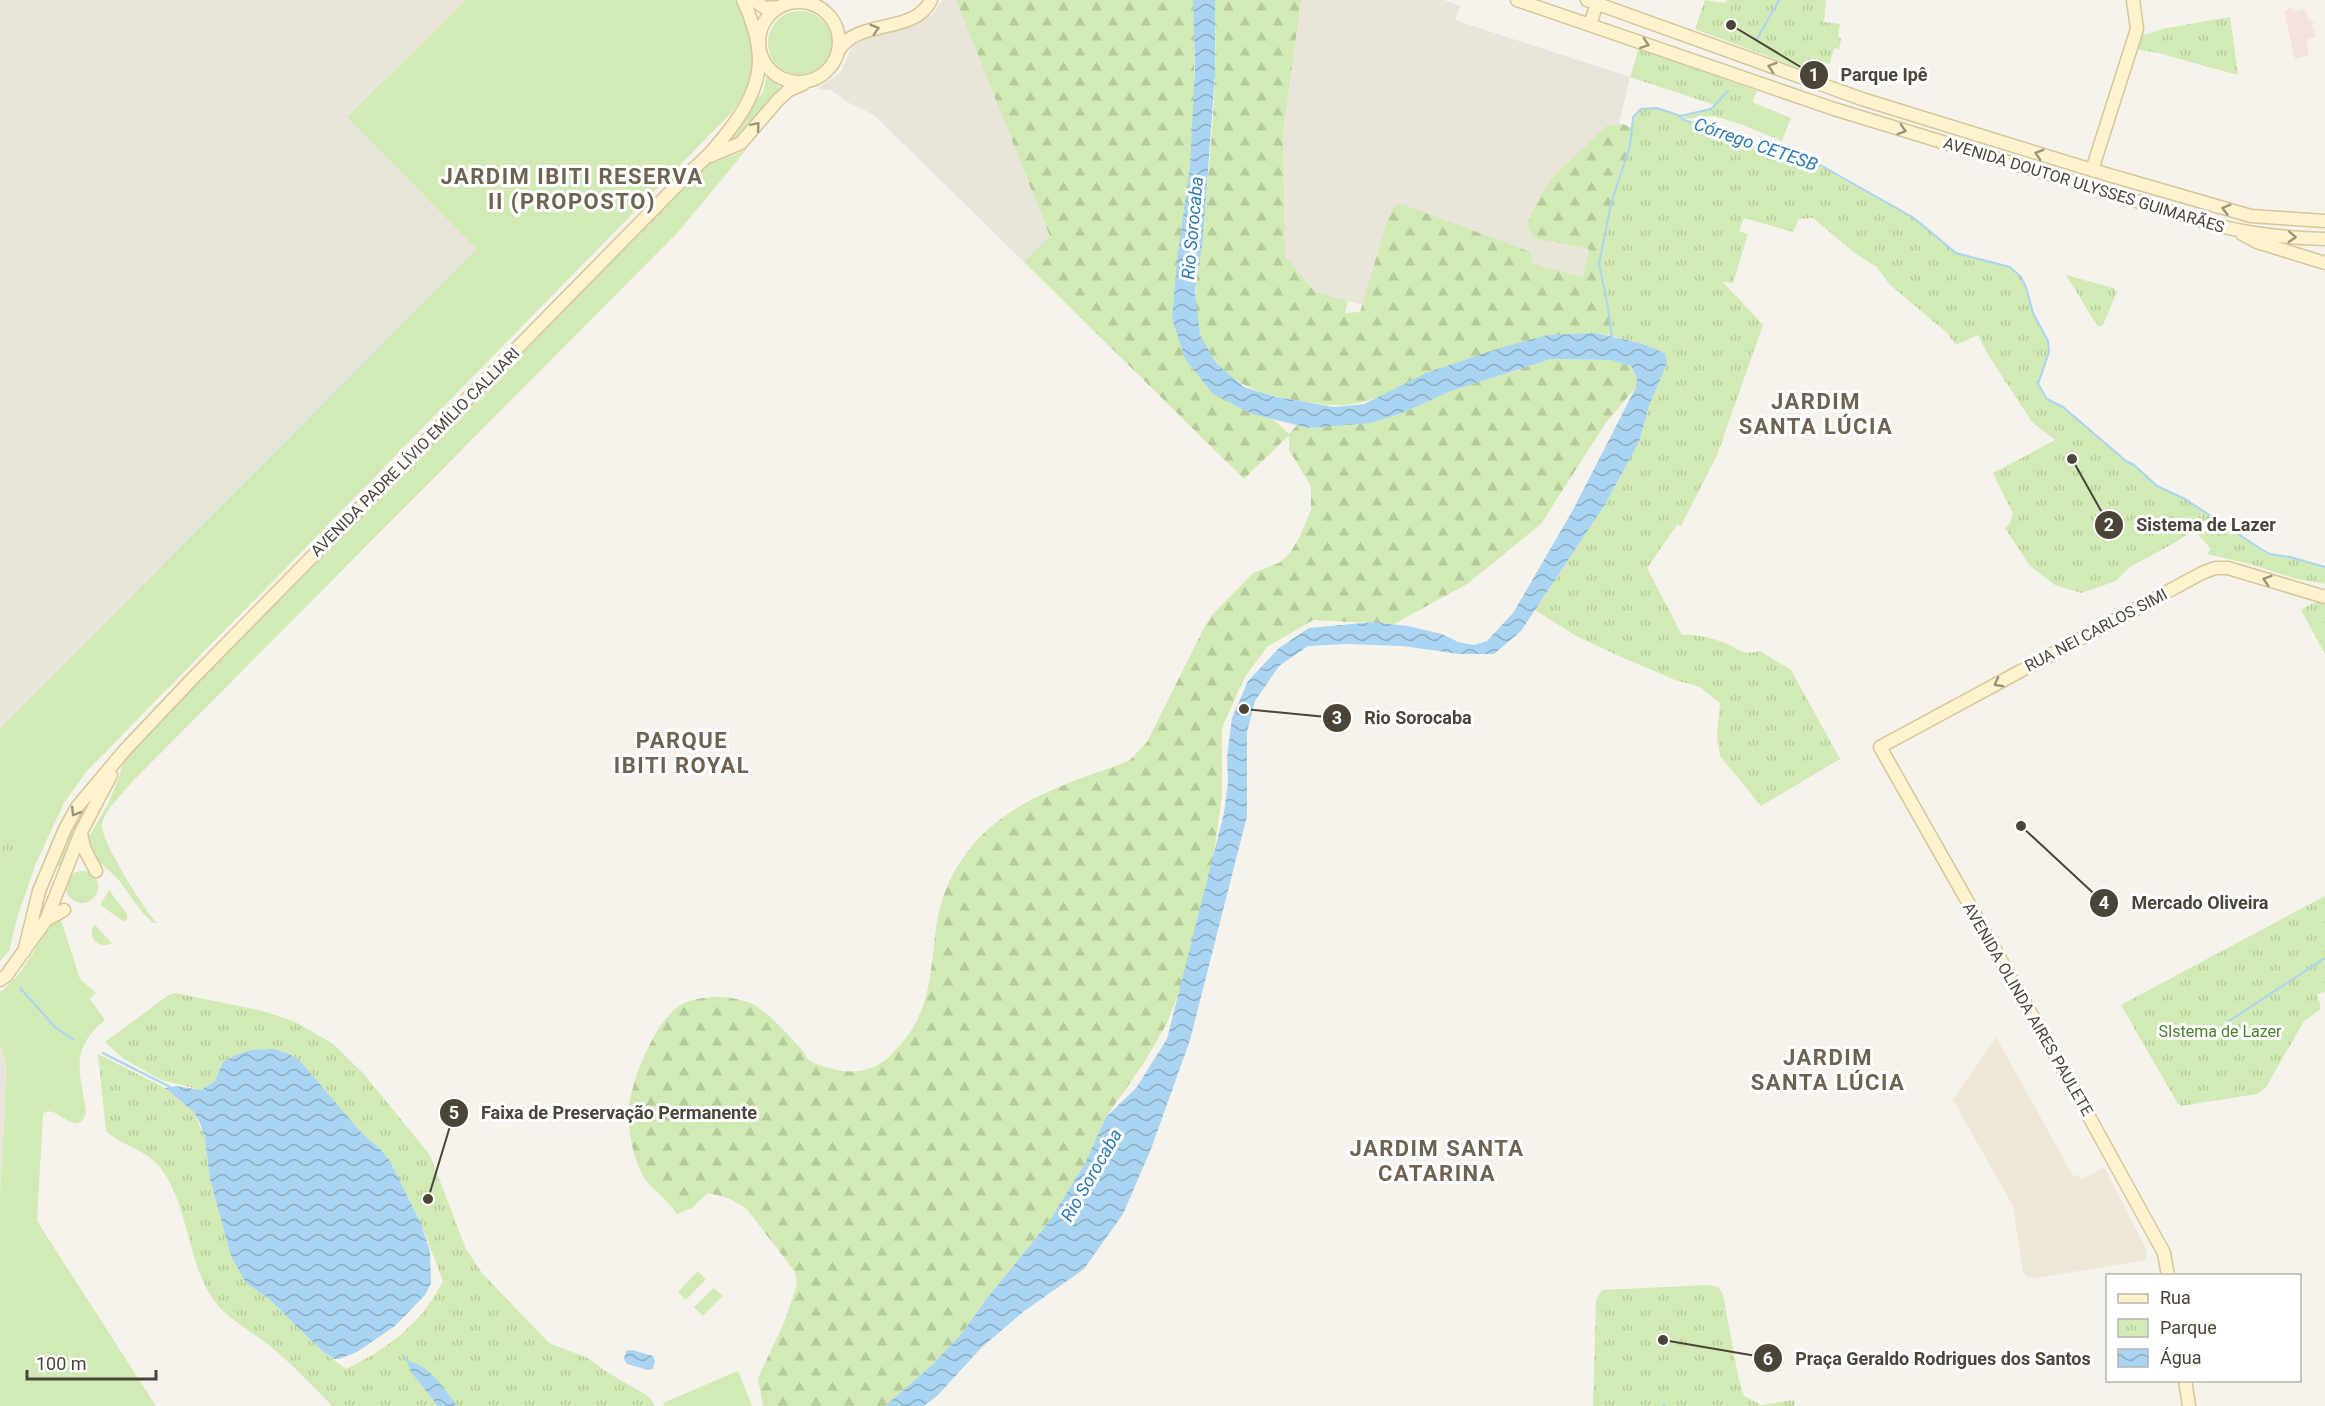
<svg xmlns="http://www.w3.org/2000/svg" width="2325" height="1406" font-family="Roboto,sans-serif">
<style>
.residential{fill:#eae5da}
.education{fill:#efe8d6}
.medical{fill:#f6e3e0}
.grass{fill:#d2eab5}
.forest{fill:url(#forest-firs)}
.park{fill:url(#park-tufts)}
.water{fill:url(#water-waves)}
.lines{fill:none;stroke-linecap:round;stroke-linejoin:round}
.stream{stroke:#a9d4f2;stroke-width:2}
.secondary-casing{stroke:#d6c79b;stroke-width:15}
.secondary{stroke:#fff3cd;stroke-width:12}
.oneway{stroke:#9c937c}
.labels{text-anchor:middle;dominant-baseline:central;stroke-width:6;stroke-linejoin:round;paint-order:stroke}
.street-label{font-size:16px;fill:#4b4439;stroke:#fff}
.park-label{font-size:16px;fill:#4a7f2a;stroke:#fff}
.water-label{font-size:18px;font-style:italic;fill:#2e7ab2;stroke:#fff}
.district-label{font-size:22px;font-weight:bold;letter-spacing:1.5px;fill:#6e6250;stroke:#fff}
.leader{fill:none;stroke:#4b4439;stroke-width:2}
.callout-dot{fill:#4b4439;stroke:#fff;stroke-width:2}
.mark-label{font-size:18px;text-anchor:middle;font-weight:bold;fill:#fff}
.callout-label{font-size:18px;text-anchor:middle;font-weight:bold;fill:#4b4439;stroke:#fff;stroke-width:6;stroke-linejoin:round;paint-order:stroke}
</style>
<defs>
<pattern id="forest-firs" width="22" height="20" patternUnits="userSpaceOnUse" patternTransform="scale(1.5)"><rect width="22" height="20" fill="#d2eab5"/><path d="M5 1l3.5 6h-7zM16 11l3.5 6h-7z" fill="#b6ca9c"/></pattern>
<pattern id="park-tufts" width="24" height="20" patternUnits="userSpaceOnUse" patternTransform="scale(1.5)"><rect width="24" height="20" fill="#d2eab5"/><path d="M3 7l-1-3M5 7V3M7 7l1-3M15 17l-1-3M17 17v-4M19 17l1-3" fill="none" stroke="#b6ca9c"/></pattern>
<pattern id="water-waves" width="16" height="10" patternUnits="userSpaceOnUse" patternTransform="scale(1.5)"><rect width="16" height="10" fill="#a9d4f2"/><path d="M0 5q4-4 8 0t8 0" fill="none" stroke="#8caec5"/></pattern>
</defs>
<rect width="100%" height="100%" fill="#f6f3ec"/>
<!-- residential -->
<path class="residential" d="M0 0H466L347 117 477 249 0 728Z
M943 0H956L1050 238 1024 262 874 115 849 103 831 90 817 89 841 72 852 45 857 40 913 24 931 16Z
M1301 0H1444L1460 6 1455 20 1630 77 1579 295 1397 314 1315 292 1285 256 1283 134Z
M0 1044 7 1070 0 1195Z"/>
<!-- education -->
<path class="education" d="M1996 1037 2073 1176 2077 1175 2082 1179 2104 1167 2145 1247 2147 1254 2146 1260 2036 1278 2027 1277 2023 1271 2013 1206 1953 1100Z"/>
<!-- medical -->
<path class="medical" d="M2291 7 2294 12 2305 9 2308 19 2315 23 2312 25 2316 37 2306 40 2309 55 2295 59 2284 12Z"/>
<!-- grass -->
<path class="grass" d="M466 0H735C742 7 744 16 747 25 760 58 753 84 732 112L87 771 64 803 36 863 17 918 9 951 0 961V864L22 842 0 819V728L477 249 347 117Z
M768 43a32 32 0 1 1 64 0a32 32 0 1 1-64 0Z
M767 75 779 86 786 89C763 114 737 136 716 162L746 150 679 231 132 782C123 794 106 808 102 823 98 837 145 911 157 923H153L141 911 118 879 94 857 87 840 108 804 120 775 122 763 165 714 707 164 763 92Z
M1752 102 1791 118 1782 141 1743 125Z
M101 786 64 864 55 867 81 809Z
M66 887a16 16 0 1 1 32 0a16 16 0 1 1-32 0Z
M109 890 127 914V920L123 921 100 905Z
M59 914 80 979 96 993 90 999 105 1020C69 1050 80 1070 86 1112 81 1135 63 1116 53 1112 49 1111 46 1112 43 1113L37 1221 156 1406H0V1195L7 1070 0 1044V992C28 972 37 939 59 914Z
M94 924 112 943C98 950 87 938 94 924Z
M698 1271 706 1279 686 1300 678 1292Z
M714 1288 723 1296 703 1316 694 1307Z
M738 1371 752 1406H664L663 1403Z"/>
<!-- forest -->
<path class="forest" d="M956 0H1193C1195 55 1195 111 1190 166 1185 217 1176 267 1172 318L1252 414 1274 420 1289 434 1297 425 1309 428 1402 413 1451 391 1551 359 1611 360 1631 366 1637 378 1636 387 1605 424 1541 524 1467 584 1394 624 1313 620 1267 647 1244 678 1222 728V796L1213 859 1181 987 1167 1023 1144 1063 1106 1117 1084 1165 1048 1223 984 1302 963 1332 933 1364 885 1406H763L758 1378 784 1323 797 1285 795 1272 746 1208 728 1198 708 1193 692 1208 677 1214C669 1202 659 1194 649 1184 634 1167 627 1129 629 1107 632 1078 656 1019 682 1004 694 998 708 997 722 997 733 998 746 1000 756 1006 774 1018 788 1035 802 1050 805 1053 807 1059 810 1061 813 1063 819 1065 823 1066 846 1075 871 1074 890 1056 929 1017 929 987 935 936 942 865 986 818 1050 791 1076 779 1104 771 1130 760L1147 742 1205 626 1213 614 1253 573 1279 563 1290 553 1300 536 1311 510V486L1289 450V435L1244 479 1024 262 1050 237Z
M1215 0H1301L1283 134 1285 256 1315 292 1348 301 1345 313 1360 312 1388 218 1394 206 1399 203 1531 252 1532 264 1583 277 1589 249 1533 238 1527 225 1536 204 1554 175 1607 126 1623 124 1632 128 1630 146 1611 204 1599 264 1608 307 1612 336 1595 333 1387 394C1348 410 1329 406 1289 399 1250 392 1215 376 1201 336 1189 303 1201 258 1204 223 1208 173 1214 123 1215 73 1216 49 1215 24 1215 0Z"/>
<!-- park -->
<path class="park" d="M1705 0 1725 3 1727 0H1826L1824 22 1840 24 1838 37 1841 39 1839 49 1834 48 1830 64 1812 62 1813 73 1695 29Z
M2230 17 2238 75 2158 53 2135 49 2143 35 2167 28Z
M1639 48 1757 91 1743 125 1714 116 1685 119 1683 117 1711 109 1715 105 1630 77Z
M1657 108 1678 115 1684 121 1721 132 1743 143 1769 152 1815 162 1914 218 1956 253 2010 267 2021 277 2026 287 2033 313 2048 341 2049 352 2038 384 2047 399 2063 407 2126 461 2134 465 2157 485 2185 499 2261 549 2270 554 2290 557 2325 567V584L2297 579 2250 564 2207 554 2211 549 2194 530 2176 542 2130 567 2116 581 2081 593 2055 585 2030 566 2005 528 2010 523 2013 514 1993 473 2055 440 2032 422 1987 353 1978 335 1956 345 1946 332 1889 284 1877 267 1856 254 1813 218 1799 219 1793 232 1744 218 1739 231 1748 234 1733 283 1723 282 1763 325 1717 455 1681 526 1677 525 1647 568 1682 635C1696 634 1711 638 1725 643 1741 649 1739 656 1760 651L1791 670 1840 759 1761 806 1720 756 1717 735 1720 703 1700 687 1675 680 1619 656 1576 636 1535 610 1604 506 1639 442 1650 403 1640 343 1612 336 1608 307 1599 264 1611 204 1630 146 1633 117 1641 109Z
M2066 275 2113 288 2117 292 2103 325 2098 327Z
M2325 600V654L2301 610 2313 603Z
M0 819 23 842 0 864Z
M2325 896V992L2317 994 2321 1009 2304 1021 2266 1087 2257 1094 2181 1106 2178 1104 2121 1005Z
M175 993 263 1011 295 1022 332 1043 363 1073 430 1155 466 1249 482 1273 549 1343 588 1358 607 1372 648 1396 655 1406H332C311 1384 289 1361 266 1343 248 1329 225 1317 213 1299 187 1261 189 1208 162 1170 147 1149 123 1147 106 1131L98 1054 165 1088 194 1112 205 1139 210 1179 231 1255 246 1283 269 1299 322 1351 346 1369C389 1348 421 1324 443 1281L421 1224 390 1161 382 1151 359 1130 299 1061 289 1054 274 1049 251 1050 223 1062 215 1081 201 1090 161 1080 124 1059 105 1042 170 994Z
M1707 1285 1718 1287 1723 1294 1739 1381 1744 1396 1761 1405 1794 1400 1795 1406H1593L1596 1300 1602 1290Z"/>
<!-- water -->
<path class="water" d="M1193 0H1215V74L1203 239 1195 292 1200 335 1216 363 1244 387 1277 397 1334 407 1364 404 1426 373 1500 348 1548 335 1595 333 1640 343 1665 353 1667 363 1650 403 1639 442 1604 506 1521 631 1494 654H1459L1403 646 1346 644 1308 646 1279 666 1255 701 1247 732V816L1190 1040 1151 1149 1123 1214 1084 1269 1023 1312 981 1348 938 1395 924 1406H885L933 1364 963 1332 984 1302 1048 1223 1084 1165 1106 1117 1136 1088 1167 1039 1224 813 1228 783 1227 757 1232 718 1248 681 1279 648 1309 628 1374 622 1408 626 1442 634 1458 642 1474 645 1487 641 1513 613 1537 572 1574 508 1636 387 1637 378 1631 366 1611 360 1551 359 1451 391 1402 413 1370 423 1309 428 1252 414 1213 394 1185 359 1172 318 1177 260 1190 166 1195 68Z
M274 1049 289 1054 300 1061 359 1130 382 1151 390 1161 421 1224 430 1251 431 1283 425 1295 395 1326 357 1352 339 1359H334L322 1351 269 1299 246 1283 231 1256 210 1179 205 1139 200 1123 194 1112 165 1088 176 1086 201 1090 215 1081 223 1062 236 1055 251 1050Z
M632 1350 653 1356 655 1361 653 1369 648 1370 627 1364 624 1359 626 1351Z
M410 1361C431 1368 445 1389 457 1406H438L411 1372 408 1365Z"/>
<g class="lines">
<!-- stream -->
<path class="stream" d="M1757 39 1779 0
M1680 116 1711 109 1728 91
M1612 338 1608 307 1599 264 1611 204 1630 146 1633 117 1641 109 1657 108 1678 115 1684 120 1721 132 1743 143 1769 152 1815 162 1914 218 1956 253 2010 267 2021 277 2026 287 2033 313 2048 341 2049 352 2038 384 2047 399 2063 407 2126 461 2134 465 2157 486 2185 499 2261 549 2270 554 2290 557 2325 567
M20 988 56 1028 74 1040
M2229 1021 2325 958
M103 1053 170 1087
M405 1358 411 1365
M1664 1406V1405"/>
<!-- secondary casing -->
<g class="secondary-casing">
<path id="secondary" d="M753 0 765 8 779 7
M1517 0 1834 109 2215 225C2251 234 2287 238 2325 239
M1587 0 1862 99 2092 170 2251 216 2325 221
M759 42a40 40 0 1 1 80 0a40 40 0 1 1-80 0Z
M1590 25 1598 0
M839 50C858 18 915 35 931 0
M710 156 741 143 778 100 789 90 803 84
M2092 170 2137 29 2133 0
M2242 234 2257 242 2325 263
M81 833 84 848 96 871
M46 920 64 910
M24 952 39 891 65 829 77 807 125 750 194 677 692 170C707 158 718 145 730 129 765 84 767 52 743 0
M0 980 6 976 46 920 81 832 111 775
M2168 1276 2164 1253 2075 1091 1880 747 2202 573 2215 568H2228L2325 597
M2185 1380 2189 1406"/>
</g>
<!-- secondary -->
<use href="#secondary" class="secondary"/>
</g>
<!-- one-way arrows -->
<defs><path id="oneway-chevron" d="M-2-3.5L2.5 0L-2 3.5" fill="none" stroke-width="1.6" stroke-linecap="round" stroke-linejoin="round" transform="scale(1.5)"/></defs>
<g class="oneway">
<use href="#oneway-chevron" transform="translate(875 29) rotate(-17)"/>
<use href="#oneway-chevron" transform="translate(1645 44) rotate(19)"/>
<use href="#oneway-chevron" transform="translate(1772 67) rotate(-162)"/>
<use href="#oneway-chevron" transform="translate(756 126) rotate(-49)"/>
<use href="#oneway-chevron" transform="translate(1902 130) rotate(17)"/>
<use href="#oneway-chevron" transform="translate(2039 154) rotate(-163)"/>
<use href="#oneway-chevron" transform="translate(2226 209) rotate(-165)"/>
<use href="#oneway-chevron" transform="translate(2292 237) rotate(3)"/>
<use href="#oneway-chevron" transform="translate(2267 580) rotate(-163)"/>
<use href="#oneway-chevron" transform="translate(1998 683) rotate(152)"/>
<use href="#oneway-chevron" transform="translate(75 812) rotate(122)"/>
</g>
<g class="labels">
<!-- street labels -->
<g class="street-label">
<text transform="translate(2084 185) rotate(17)">AVENIDA DOUTOR ULYSSES GUIMARÃES</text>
<text transform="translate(415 452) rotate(-45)">AVENIDA PADRE LÍVIO EMÍLIO CALLIARI</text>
<text transform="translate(2096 630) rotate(-28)">RUA NEI CARLOS SIMI</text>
<text transform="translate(2028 1009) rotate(60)">AVENIDA OLINDA AIRES PAULETE</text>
</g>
<!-- park labels -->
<g class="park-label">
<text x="2220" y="1031">SIstema de Lazer</text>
</g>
<!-- water labels -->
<g class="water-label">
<text transform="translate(1756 144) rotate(19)">Córrego CETESB</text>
<text transform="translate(1192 228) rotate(-85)">Rio Sorocaba</text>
<text transform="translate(1091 1175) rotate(-60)">Rio Sorocaba</text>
</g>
<!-- district labels -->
<g class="district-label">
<text x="572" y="176">JARDIM IBITI RESERVA<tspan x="572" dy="25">II (PROPOSTO)</tspan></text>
<text x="1816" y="401">JARDIM<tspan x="1816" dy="25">SANTA LÚCIA</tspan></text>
<text x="682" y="740">PARQUE<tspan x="682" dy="25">IBITI ROYAL</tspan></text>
<text x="1828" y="1057">JARDIM<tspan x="1828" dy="25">SANTA LÚCIA</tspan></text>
<text x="1437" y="1148">JARDIM SANTA<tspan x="1437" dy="25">CATARINA</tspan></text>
</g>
</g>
<!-- callouts -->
<path class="leader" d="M1731 25L1814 75M2072 459L2109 525M1244 709L1337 718M2021 826L2104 903M428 1199L454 1113M1663 1340L1768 1358"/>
<g class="callout-dot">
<circle cx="1731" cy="25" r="6"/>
<circle cx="2072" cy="459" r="6"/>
<circle cx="1244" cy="709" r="6"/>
<circle cx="2021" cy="826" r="6"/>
<circle cx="428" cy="1199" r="6"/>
<circle cx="1663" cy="1340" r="6"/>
<circle cx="1814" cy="75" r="15"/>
<circle cx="2109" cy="525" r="15"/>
<circle cx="1337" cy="718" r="15"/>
<circle cx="2104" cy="903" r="15"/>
<circle cx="454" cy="1113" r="15"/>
<circle cx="1768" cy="1358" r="15"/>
</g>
<g class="mark-label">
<text x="1814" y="81">1</text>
<text x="2109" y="531">2</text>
<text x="1337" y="724">3</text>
<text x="2104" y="909">4</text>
<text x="454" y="1119">5</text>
<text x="1768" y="1365">6</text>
</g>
<g class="callout-label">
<text x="1884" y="81">Parque Ipê</text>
<text x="2206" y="531">Sistema de Lazer</text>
<text x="1418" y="724">Rio Sorocaba</text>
<text x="2200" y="909">Mercado Oliveira</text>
<text x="619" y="1119">Faixa de Preservação Permanente</text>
<text x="1943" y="1365">Praça Geraldo Rodrigues dos Santos</text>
</g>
<!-- legend -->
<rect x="2106" y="1274" width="195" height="108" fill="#ffffff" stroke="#b7b4b0" stroke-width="1.5"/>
<rect x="2118" y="1294" width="30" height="9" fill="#fff3cd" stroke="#b7b4b0" stroke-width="1.5"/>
<text x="2160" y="1304" font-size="18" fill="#4b4439">Rua</text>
<rect x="2118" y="1319" width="30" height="18" fill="url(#park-tufts)" stroke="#b7b4b0" stroke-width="1.5"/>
<text x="2160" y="1334" font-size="18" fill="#4b4439">Parque</text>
<rect x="2118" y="1349" width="30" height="18" fill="url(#water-waves)" stroke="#b7b4b0" stroke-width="1.5"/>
<text x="2160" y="1364" font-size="18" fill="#4b4439">Água</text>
<!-- scale -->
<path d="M27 1370v9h129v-9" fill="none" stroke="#4b4439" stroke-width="3"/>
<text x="36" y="1370" font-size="18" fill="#4b4439" stroke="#ffffff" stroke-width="4.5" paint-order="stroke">100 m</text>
</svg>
